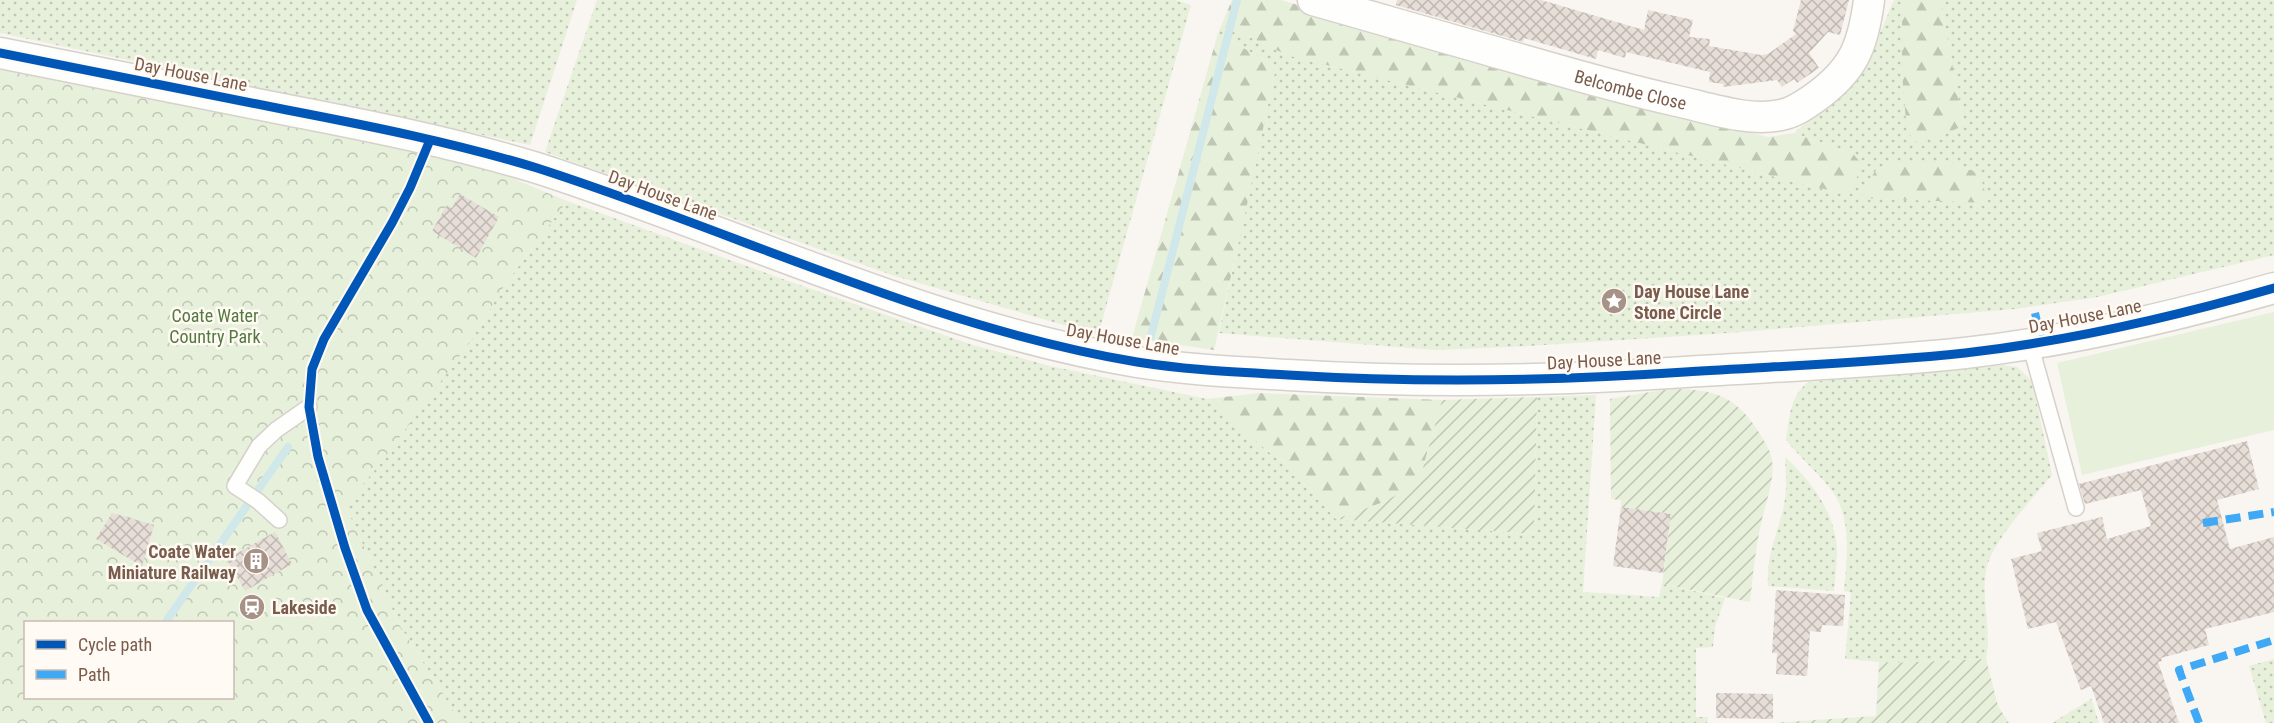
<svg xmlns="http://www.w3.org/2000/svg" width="2274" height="723" font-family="'Roboto Condensed',sans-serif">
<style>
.grass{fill:url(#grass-dots);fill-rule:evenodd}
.forest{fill:url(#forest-firs)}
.park{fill:url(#park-crowns);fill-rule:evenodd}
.garden{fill:url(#garden-furrows)}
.pitch{fill:#e7f0db}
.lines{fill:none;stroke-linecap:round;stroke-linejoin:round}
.stream{stroke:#d0e8ea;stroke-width:8}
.building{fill:url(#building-cross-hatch)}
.service-casing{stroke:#d7d1cb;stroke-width:18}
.minor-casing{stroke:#d7d1cb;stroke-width:33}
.service{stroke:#fefefd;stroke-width:15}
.minor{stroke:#fefefd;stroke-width:30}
.quiet{stroke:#3fa9f5;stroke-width:8;stroke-dasharray:15 8;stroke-linecap:butt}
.cycleway-casing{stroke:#fffaf3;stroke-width:13}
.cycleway{stroke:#0057b8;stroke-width:9}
.labels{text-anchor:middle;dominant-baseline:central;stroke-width:5;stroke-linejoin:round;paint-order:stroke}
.street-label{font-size:18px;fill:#7a5c4d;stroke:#fffaf3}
.poi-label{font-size:18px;font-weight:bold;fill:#7a5c4d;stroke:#fffaf3;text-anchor:start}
.park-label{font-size:18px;fill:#537a41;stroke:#fffaf3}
</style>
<defs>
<pattern id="grass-dots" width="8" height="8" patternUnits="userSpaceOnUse" patternTransform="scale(1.5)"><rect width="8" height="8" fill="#e7f0db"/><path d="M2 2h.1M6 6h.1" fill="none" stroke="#c0c6b4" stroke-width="1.8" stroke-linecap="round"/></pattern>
<pattern id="forest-firs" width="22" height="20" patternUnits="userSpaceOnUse" patternTransform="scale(1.5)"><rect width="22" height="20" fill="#e7f0db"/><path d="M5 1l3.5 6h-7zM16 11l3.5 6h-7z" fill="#c0c6b4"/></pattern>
<pattern id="park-crowns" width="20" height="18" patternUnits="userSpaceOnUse" patternTransform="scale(1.5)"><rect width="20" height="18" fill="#e7f0db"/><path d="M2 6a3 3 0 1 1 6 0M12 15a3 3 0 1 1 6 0" fill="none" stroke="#c0c6b4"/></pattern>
<pattern id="garden-furrows" width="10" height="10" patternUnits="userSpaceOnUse" patternTransform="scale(1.5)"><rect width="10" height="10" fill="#e7f0db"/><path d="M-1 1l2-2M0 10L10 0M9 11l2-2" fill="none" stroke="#c0c6b4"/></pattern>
<pattern id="building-cross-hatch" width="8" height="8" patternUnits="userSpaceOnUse" patternTransform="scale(1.5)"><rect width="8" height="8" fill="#e6ded7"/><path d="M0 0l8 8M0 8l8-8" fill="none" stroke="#bfb7b1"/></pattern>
</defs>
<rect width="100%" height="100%" fill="#f9f5f0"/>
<!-- grass -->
<path class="grass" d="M0 0H577L530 145 0 33Z
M597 0H1175L1191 5 1098 335 895 276 545 152Z
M1894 0H1902V74L1964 126 1940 0H2274V255L2097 297 2015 309 1728 333 1529 346 1436 350 1219 333 1276 67 1218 33 1222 24 1287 55 1844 194 1853 154 1794 133 1850 86 1867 64ZM1949 162 1962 169 1875 171Z
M567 201 788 281 973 345 1050 366 1207 399 1270 453 1284 462 1336 519 1534 534 1537 397 1596 395 1583 592 1659 597 1662 584 1725 598 1715 627 1713 647 1696 648V717H1708L1707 723H461L400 626 345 505 470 342 504 286Z
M2002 365 2017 367 2032 381 2052 475C2034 497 1990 543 1986 571 1981 600 1992 630 1986 659L1892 663 1845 659 1851 592 1844 591C1847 560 1852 519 1833 492 1819 473 1800 458 1786 440 1790 417 1789 398 1808 382Z
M1785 457C1812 482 1837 515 1837 553 1837 566 1835 578 1834 591L1768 586C1766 550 1780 532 1785 499 1787 485 1786 471 1785 457Z
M2274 659V723H2266L2249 666Z
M2091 698 2099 723H2052L2091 699Z"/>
<!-- forest -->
<path class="forest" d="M1232 0H1281L1636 105 1768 137 1794 133 1853 154 1862 164 1856 180 1844 194 1287 55 1222 24Z
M1902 0H1940L1964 126 1918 143 1907 132 1902 74Z
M1218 33 1276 67 1244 219 1214 350 1132 338Z
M1949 162 1980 174 1988 203 1860 198 1875 171 1889 163Z
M1259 393 1442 400 1419 482 1384 502 1336 519 1284 462 1270 453 1207 399Z"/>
<!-- park -->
<path class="park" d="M0 64 456 155 567 201 504 286 470 342 376 469 345 505 400 626 461 723H0ZM26 622H232V698H26Z"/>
<!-- garden -->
<path class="garden" d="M1668 389C1710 389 1734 393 1758 431 1763 439 1771 451 1772 460 1775 481 1765 504 1761 524 1755 550 1753 576 1750 602L1662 584 1671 514 1621 507V500L1611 499 1610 399Z
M1537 397 1534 534 1336 519 1384 502 1419 482 1442 400Z
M1986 659 1998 706 2009 723H1772L1876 716 1879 662 1892 663Z"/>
<!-- pitch -->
<path class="pitch" d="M2274 312V430L2082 475 2057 363Z"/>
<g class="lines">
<!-- stream -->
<path class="stream" d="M1151 336 1237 0
M167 620 288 447"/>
</g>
<!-- building -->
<path class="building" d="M1397 0H1541L1644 30 1648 10 1693 20 1689 37 1710 39 1709 46 1761 55 1768 54 1796 34 1793 31 1801 0H1849L1840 35 1828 32 1809 53 1819 68 1797 83 1794 79 1782 87 1777 80 1723 87V84L1709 82 1710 72 1626 52 1625 58 1598 50 1596 59 1524 38 1523 42 1396 5Z
M460 194 499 217 476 258 432 231 447 205 452 208Z
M2247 441 2259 489 2217 500 2230 549 2274 537V612L2205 629 2209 645 2161 658 2162 661 2158 662 2179 723H2104L2091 686 2081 690 2056 622 2028 629 2011 559 2042 551 2037 533 2102 517 2107 539 2151 526 2141 490 2085 504 2079 484Z
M1621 507 1671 514 1663 573 1613 566Z
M112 513 154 525 142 566 96 539Z
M275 532 292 564 245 591 227 559Z
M1776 590 1845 595 1843 626 1822 625 1821 632 1810 631 1807 676 1776 674 1777 653H1772Z
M1716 693 1773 694V719L1716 718Z"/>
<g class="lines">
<!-- service casing -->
<g class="service-casing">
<path id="service" d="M2030 344 2076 508
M279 520 258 501 235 486 259 446 276 430 309 407"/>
</g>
<!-- minor casing -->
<g class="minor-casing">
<g id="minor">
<path id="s1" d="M1313 0C1371 17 1430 33 1488 50 1551 68 1613 87 1677 101 1709 108 1748 122 1781 115 1793 113 1803 106 1813 99 1853 71 1863 47 1869 0"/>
<path d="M0 53C96 72 191 91 287 110 370 126 455 143 537 168 737 232 929 327 1137 362 1187 370 1238 372 1288 375 1421 383 1553 381 1685 372 1779 366 1872 363 1965 353 2070 341 2173 317 2274 288"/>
</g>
</g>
<!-- service -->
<use href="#service" class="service"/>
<!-- minor -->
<use href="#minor" class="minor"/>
<!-- quiet -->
<path class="quiet" d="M2035 313 2042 342
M2203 523 2274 512
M2199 723 2179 670 2274 640"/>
<!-- cycleway casing -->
<g class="cycleway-casing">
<path id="cycleway" d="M0 53C96 72 191 91 287 110 370 126 455 143 537 168 737 232 929 327 1137 362 1187 370 1238 372 1288 375 1421 383 1553 381 1685 372 1779 366 1872 363 1965 353 2070 341 2173 317 2274 288
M429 723 367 610 345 548 318 457 309 407 312 369 324 339 392 223 410 188 430 140"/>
</g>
<!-- cycleway -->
<use href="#cycleway" class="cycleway"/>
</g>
<!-- icons -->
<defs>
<g id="sight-disc" transform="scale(1.35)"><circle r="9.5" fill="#a69286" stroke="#fffaf3"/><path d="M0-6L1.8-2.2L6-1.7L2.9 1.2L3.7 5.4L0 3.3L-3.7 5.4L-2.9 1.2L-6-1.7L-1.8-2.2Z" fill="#fff"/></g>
<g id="building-disc" transform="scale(1.35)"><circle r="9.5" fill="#a69286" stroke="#fffaf3"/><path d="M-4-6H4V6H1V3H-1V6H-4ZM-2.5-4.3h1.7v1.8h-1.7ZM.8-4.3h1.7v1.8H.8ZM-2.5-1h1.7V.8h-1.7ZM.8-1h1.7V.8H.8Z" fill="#fff"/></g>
<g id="station-disc" transform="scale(1.35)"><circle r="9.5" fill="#a69286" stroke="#fffaf3"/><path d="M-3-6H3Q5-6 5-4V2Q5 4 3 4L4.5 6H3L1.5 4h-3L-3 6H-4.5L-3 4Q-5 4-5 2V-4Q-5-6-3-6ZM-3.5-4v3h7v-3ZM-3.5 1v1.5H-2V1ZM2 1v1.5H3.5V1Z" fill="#fff"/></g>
</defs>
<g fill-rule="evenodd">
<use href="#sight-disc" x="1614" y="301"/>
<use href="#building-disc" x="256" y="561"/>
<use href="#station-disc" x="252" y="607"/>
</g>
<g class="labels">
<!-- street labels -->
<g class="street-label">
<text transform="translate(191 74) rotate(11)">Day House Lane</text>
<text stroke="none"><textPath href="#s1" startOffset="330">Belcombe Close</textPath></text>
<text transform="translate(663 195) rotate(20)">Day House Lane</text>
<text transform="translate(2085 316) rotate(-11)">Day House Lane</text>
<text transform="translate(1123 339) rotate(10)">Day House Lane</text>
<text transform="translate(1604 360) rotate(-3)">Day House Lane</text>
</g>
<!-- poi labels -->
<g class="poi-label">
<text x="1634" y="291">Day House Lane<tspan x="1634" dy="21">Stone Circle</tspan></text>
<text x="236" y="551" text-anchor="end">Coate Water<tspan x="236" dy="21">Miniature Railway</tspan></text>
<text x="272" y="607">Lakeside</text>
</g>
<!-- park labels -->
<g class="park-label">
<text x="215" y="315">Coate Water<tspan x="215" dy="21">Country Park</tspan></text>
</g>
</g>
<!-- legend -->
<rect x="24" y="621" width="210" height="78" fill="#fffaf3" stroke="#cabbb1" stroke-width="1.5"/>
<rect x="36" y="640" width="30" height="9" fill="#0057b8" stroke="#cabbb1" stroke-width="1.5"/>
<text x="78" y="651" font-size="18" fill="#7a5c4d">Cycle path</text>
<rect x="36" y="670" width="30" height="9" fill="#3fa9f5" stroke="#cabbb1" stroke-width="1.5"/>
<text x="78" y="681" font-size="18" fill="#7a5c4d">Path</text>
</svg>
